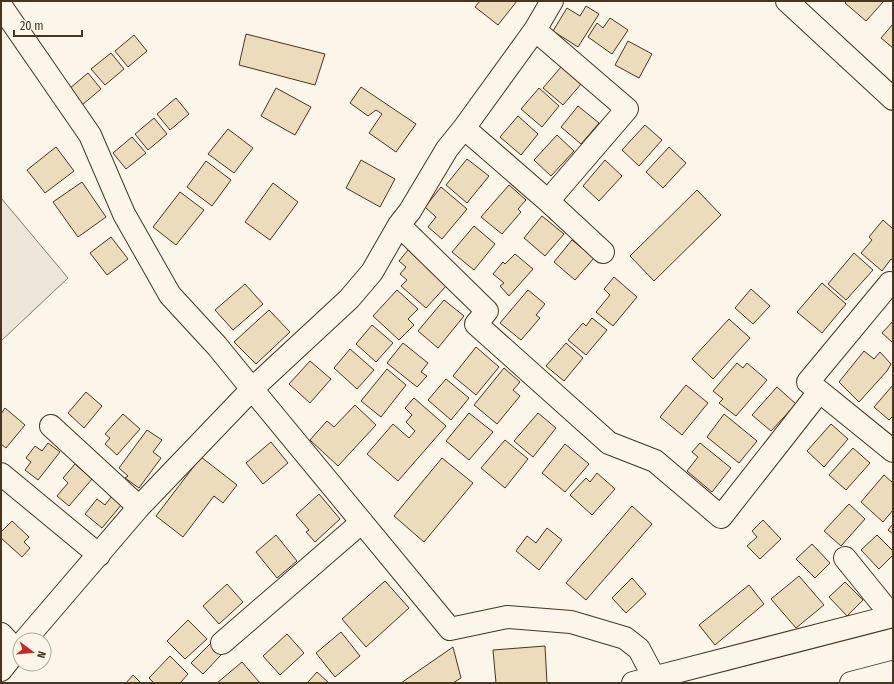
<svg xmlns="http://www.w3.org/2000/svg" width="894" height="684" font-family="'Fira Sans Condensed',sans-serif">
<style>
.pitch{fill:#ede6d9;stroke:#887966}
.building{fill:#ecdcbc;stroke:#4a3520}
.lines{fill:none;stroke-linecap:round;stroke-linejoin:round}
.minor-casing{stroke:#4a3520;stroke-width:24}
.highway-casing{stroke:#4a3520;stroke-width:24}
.minor{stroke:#fbf6e9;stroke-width:22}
.highway{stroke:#fbf6e9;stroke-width:22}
</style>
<rect width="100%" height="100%" fill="#fbf6e9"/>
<!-- pitch -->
<path class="pitch" d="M1 198 68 278 1 341Z"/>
<!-- building -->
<path class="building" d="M480 1H517L498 25 475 7Z
M847 1H884L866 21 845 3Z
M586 6 599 14 578 47 553 31 567 8 580 16Z
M610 18 628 30 612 54 588 37 597 23 603 28Z
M893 24V48L881 38Z
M246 34 325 54 315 85 239 65Z
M134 35 147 51 128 67 115 51Z
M628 41 652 54 639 78 615 65Z
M111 53 124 69 105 85 91 69Z
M561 67 581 84 563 105 543 88Z
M88 73 101 89 82 105 69 89Z
M361 87 416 124 396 152 369 133 382 114 376 110 368 116 350 103Z
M276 88 311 107 295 135 261 116Z
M539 88 559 106 542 127 521 109Z
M176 98 189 114 170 130 157 114Z
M578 106 599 123 581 144 561 127Z
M518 116 538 134 521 155 500 137Z
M154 118 167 134 148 150 135 134Z
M645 125 662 140 639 166 622 150Z
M228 129 253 148 234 173 208 154Z
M557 135 574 151 551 176 534 160Z
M132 137 146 153 126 169 113 153Z
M56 147 74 171 45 193 27 170Z
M669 147 686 163 663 188 646 172Z
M467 159 489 176 467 203 446 185Z
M361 160 395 179 380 207 346 188Z
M605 160 622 176 599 201 583 186Z
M206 161 231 180 212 206 187 187Z
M82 182 106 217 78 237 53 202Z
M273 183 298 202 270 240 245 222Z
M509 185 526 200 518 209 521 212 502 234 481 217Z
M441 187 467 209 442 239 428 227 436 217 425 207Z
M697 190 721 215 654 281 630 256Z
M180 192 204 210 176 245 153 227Z
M542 216 564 234 545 256 524 238Z
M883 220 893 229V260L891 259 882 271 861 253 872 240 869 237Z
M474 226 495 244 474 270 452 252Z
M111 237 128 259 107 275 90 253Z
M572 240 594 258 575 280 554 262Z
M408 250 447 285 426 308 401 286 407 280 400 274 406 267 399 261Z
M854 253 873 270 846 300 828 284Z
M515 254 533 269 509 296 500 286 504 283 493 274 503 262 505 264Z
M614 277 637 297 613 326 596 312 610 295 604 289Z
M822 283 846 304 822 333 797 312Z
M245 284 263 304 233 330 215 310Z
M751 289 770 306 753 324 735 308Z
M397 290 418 309 408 319 414 325 399 340 373 316Z
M528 290 545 304 536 315 540 318 521 340 500 323Z
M444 300 464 316 438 348 418 331Z
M269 310 290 332 256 364 234 342Z
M592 318 607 330 586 355 568 340 583 323 586 326Z
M729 319 750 338 713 379 692 359Z
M893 321V343L882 333Z
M372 325 393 343 376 362 356 344Z
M403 343 428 363 421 372 427 376 417 387 387 363Z
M566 343 583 358 564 381 546 366Z
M476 347 499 367 476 395 453 376Z
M350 349 374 370 357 389 334 368Z
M864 351 874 359 880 352 891 364 887 371 859 402 839 382Z
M310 361 331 379 310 403 289 384Z
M737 363 743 368 747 363 767 380 736 416 719 403 723 399 713 391Z
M504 368 520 382 513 390 520 396 497 424 474 405Z
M387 369 406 385 381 417 361 401Z
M446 379 469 398 451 420 428 400Z
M686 385 708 403 682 435 660 417Z
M893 385V416L889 420 874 407Z
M777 387 796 404 771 431 752 415Z
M86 392 102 406 84 428 68 413Z
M414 398 446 426 398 481 367 454 393 424 409 438 415 431 406 422 412 415 405 408Z
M355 405 376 425 338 466 310 440 327 421 334 427Z
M5 408 25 425 6 448 1 444V414Z
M469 413 493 432 469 460 446 441Z
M538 413 556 428 533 457 514 441Z
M123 414 140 429 117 455 105 444 110 438 105 434Z
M724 414 757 441 739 463 707 437Z
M831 424 848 439 824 467 807 451Z
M147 430 162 440 153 452 161 458 139 488 125 478 128 476 119 468Z
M505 440 528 459 505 488 481 468Z
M271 442 288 463 263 484 246 463Z
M48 443 60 452 38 480 25 470 31 462 26 458 35 446 42 451Z
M700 443 731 468 712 492 687 471 698 457 692 452Z
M565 444 589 464 565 492 542 473Z
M853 448 870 463 846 490 829 475Z
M201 457 237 485 223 503 214 496 183 537 156 516Z
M442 458 473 483 424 542 394 516Z
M75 464 92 479 69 506 57 496 68 483 63 478Z
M597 473 615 489 592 515 570 495 586 478 590 482Z
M884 475 893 483V510L883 522 861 502Z
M319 494 340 519 315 542 306 532 309 530 296 515Z
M112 496 122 504 102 528 85 514 97 499 105 505Z
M849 504 865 519 841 546 824 531Z
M632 506 652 524 586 600 566 583Z
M763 520 781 539 760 559 747 546 757 537 752 531Z
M12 521 29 537 24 542 30 548 22 557 1 538V532Z
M893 524V534L888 530Z
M547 528 562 540 539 570 516 551 527 536 536 543Z
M276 535 297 561 277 578 256 552Z
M877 535 893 551V555L879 569 861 550Z
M812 544 830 563 815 578 796 559Z
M799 576 824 605 796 628 771 599Z
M632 578 646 594 626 613 612 598Z
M385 581 409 608 366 647 342 619Z
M845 582 863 600 847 616 829 597Z
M227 584 243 602 219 624 203 606Z
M749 585 764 604 715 645 699 625Z
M188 620 207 639 185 659 167 641Z
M341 632 360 656 335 677 316 653Z
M287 634 304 653 280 675 263 656Z
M211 643 222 654 203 674 191 663Z
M545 646 547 683H496L493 650Z
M453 647 461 678 453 683H401Z
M170 656 188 674 180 683H154L149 678Z
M242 662 260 683H217Z
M317 672 329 683H307Z
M133 675 141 683H126Z"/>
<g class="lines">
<!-- minor casing -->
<g class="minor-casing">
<path id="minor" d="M787 1 893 99
M1 6 90 135 124 214 170 295 217 346 252 389 450 629 507 617 571 622 625 638 639 649 657 683
M535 30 627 109 548 201
M464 128 548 201 603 252
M399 225 487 311 476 324 609 443 655 461 721 517 819 392
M890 283 808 382 893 451
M51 426 139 507
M1 474 99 555
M845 558 892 616
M1 634 16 650
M25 640 139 507 252 389 349 299 372 272 399 225 410 211 447 149 464 128 535 30 552 1
M222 643 362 522
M1 670 20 646
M633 683 893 616"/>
</g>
<!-- highway casing -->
<g class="highway-casing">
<path id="highway" d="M851 683 893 672"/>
</g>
<!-- minor -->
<use href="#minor" class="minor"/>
<!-- highway -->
<use href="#highway" class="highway"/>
</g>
<!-- border -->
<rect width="894" height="684" fill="none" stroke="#4a3520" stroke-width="4"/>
<!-- north arrow -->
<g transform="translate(32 652) rotate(106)"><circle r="19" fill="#fbf6e9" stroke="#b4a999"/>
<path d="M0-3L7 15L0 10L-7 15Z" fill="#c62828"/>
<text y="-6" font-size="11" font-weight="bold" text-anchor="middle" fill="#4a3520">N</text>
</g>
<!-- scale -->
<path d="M14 30v6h68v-6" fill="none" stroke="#4a3520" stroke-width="2"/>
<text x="20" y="30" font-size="12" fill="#4a3520" stroke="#fbf6e9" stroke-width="3" paint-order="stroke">20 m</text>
</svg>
